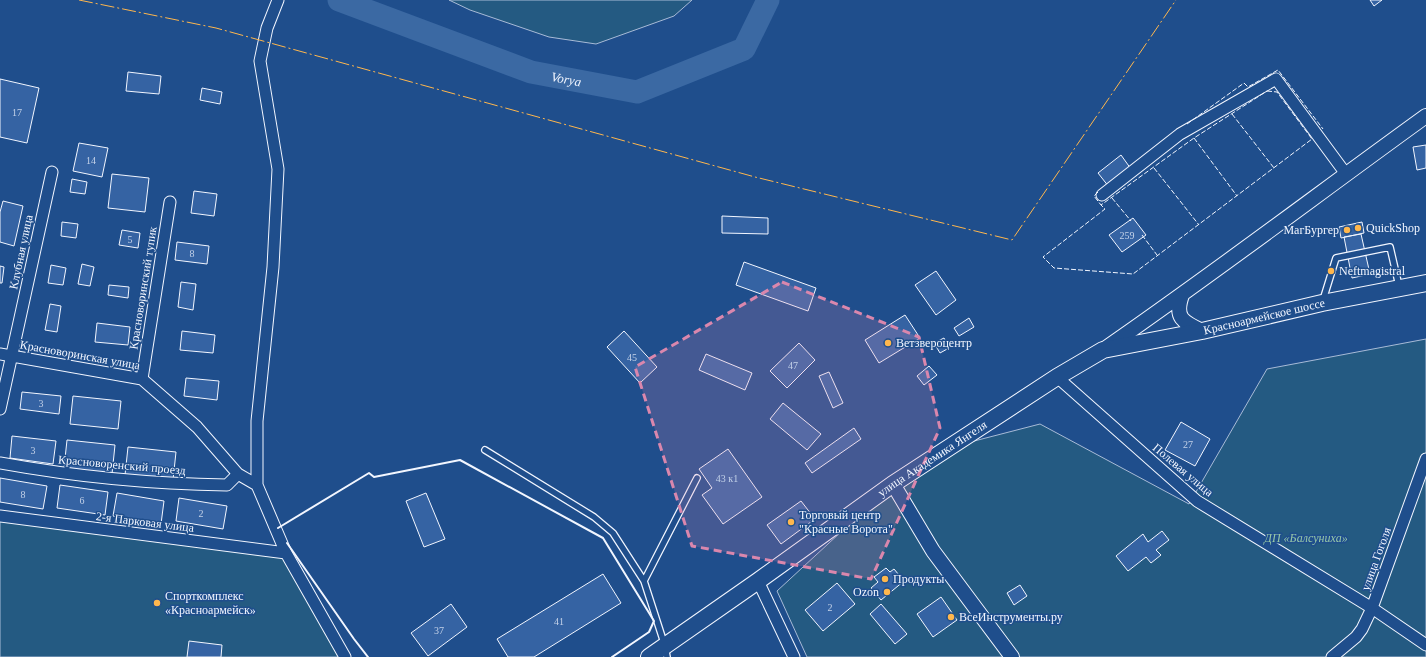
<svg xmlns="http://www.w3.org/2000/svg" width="1426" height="657" font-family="'Times New Roman',serif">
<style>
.green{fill:#245a82;stroke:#a8bbd7}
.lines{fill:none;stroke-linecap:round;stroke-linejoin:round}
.river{stroke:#3b69a3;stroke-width:23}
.building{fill:#3563a3;stroke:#f2f6ff}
.service-casing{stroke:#f2f6ff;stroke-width:8}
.minor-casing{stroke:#f2f6ff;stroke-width:13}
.tertiary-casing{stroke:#f2f6ff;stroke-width:16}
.secondary-casing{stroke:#f2f6ff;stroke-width:18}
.service{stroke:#1f4e8c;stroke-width:5.5}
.minor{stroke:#1f4e8c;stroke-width:11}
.tertiary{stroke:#1f4e8c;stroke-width:14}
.secondary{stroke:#1f4e8c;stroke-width:16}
.fence{stroke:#f2f6ff;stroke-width:1;stroke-dasharray:5 2;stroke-linecap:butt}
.wall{stroke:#f2f6ff;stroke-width:2}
.power{stroke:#ffb74d;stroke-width:1;stroke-dasharray:14 3 2 3;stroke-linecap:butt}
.marked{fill:#da87ad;fill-opacity:0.2;stroke:#da87ad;stroke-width:3;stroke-dasharray:8 5;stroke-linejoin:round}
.poi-dot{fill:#ffb74d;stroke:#1f4e8c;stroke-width:1.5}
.labels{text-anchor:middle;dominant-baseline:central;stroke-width:3;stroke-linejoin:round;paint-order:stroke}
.number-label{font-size:10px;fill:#c3d1e8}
.poi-label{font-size:12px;fill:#f2f6ff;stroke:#1f4e8c;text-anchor:start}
.street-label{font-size:12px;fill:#f2f6ff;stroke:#1f4e8c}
.park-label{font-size:12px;font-style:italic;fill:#97c8a6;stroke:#1f4e8c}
.water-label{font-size:13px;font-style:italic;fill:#f2f6ff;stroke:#1f4e8c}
</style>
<rect width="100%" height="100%" fill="#1f4e8c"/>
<!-- green -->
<path class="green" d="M449 0H692L674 16 596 44 549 37 470 10Z
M1426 339V657H807L777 591 893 484 951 447 1040 424 1189 504 1267 369Z
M0 516 286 553 345 657H0Z"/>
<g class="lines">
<!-- river -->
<path class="river" id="s1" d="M339 0 531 72 637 92 744 49 768 0"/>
</g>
<!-- building -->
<path class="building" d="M1370 0H1382L1374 6Z
M128 72 161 76 159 94 126 91Z
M0 79 39 88 27 143 0 137Z
M202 88 222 92 220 104 200 100Z
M79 143 108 148 102 177 73 171Z
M1426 145V168L1417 170 1413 147Z
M1121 155 1131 169 1109 187 1098 173Z
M112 174 149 178 145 212 108 208Z
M72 179 87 182 85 194 70 192Z
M194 191 217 194 214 216 191 213Z
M3 201 23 206 14 246 0 242V212Z
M722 216 768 218V234L722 233Z
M1133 218 1146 235 1122 252 1109 235Z
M62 222 78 224 76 238 61 236Z
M1362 222 1364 233 1341 238 1339 227Z
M122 230 140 233 138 248 119 245Z
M1361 234 1370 274 1352 278 1344 237Z
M177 242 209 246 207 264 175 260Z
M744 262 816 288 808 311 736 285Z
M82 264 94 267 90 286 78 284Z
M51 265 66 268 63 285 48 283Z
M0 266 4 267 2 283H0Z
M936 271 956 300 936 315 915 285Z
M181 282 196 284 193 310 178 307Z
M109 285 129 287 128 298 108 295Z
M50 304 61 306 57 332 45 330Z
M905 315 920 338 879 363 865 340Z
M969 318 974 327 959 336 954 328Z
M97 323 130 327 128 345 95 342Z
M182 331 215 335 213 353 180 350Z
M624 331 657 367 640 383 607 347Z
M944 338 949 348 940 353 934 343Z
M799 343 815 360 787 388 770 371Z
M706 354 752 373 745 390 699 370Z
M929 366 937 375 924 385 917 376Z
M829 372 843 403 833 408 819 376Z
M186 378 219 381 217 400 184 396Z
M22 392 61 396 59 414 20 409Z
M73 396 121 401 118 429 70 424Z
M783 403 821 434 807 450 770 419Z
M1181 422 1210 439 1195 466 1165 450Z
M854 428 861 439 812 473 805 463Z
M12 436 56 441 53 464 10 458Z
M67 440 115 445 112 474 64 468Z
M128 447 176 452 173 480 125 475Z
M728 449 762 497 723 524 702 495 712 488 699 469Z
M0 478 47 486 43 509 0 502Z
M60 485 108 492 105 515 57 508Z
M117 493 164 501 161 524 113 516Z
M426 493 445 539 424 547 406 501Z
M179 498 227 506 223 529 176 521Z
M801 501 815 519 781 544 767 525Z
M1162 531 1169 540 1156 550 1161 555 1151 563 1146 557 1128 571 1116 556 1143 534 1148 542Z
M886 568 890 572 894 569 904 581 881 600 871 588 878 582 874 577Z
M603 574 621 603 534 657H508L497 639Z
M837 583 855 604 823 631 805 610Z
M1020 585 1027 596 1014 605 1007 593Z
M941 597 957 620 933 637 917 614Z
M451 604 467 627 428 656 411 633Z
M881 604 907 634 895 644 870 614Z
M189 641 222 645 221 657H187Z"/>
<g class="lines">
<!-- service casing -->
<g class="service-casing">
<path id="service" d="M1323 300 1336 258 1390 247 1399 286
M485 450 594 517 613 533 644 581 665 646 667 657
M644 581 697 478"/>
</g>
<!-- minor casing -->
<g class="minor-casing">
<path id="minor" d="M278 0 267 28 260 61 278 169 273 267 257 421V485L286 553 345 657
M1102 195 1180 134 1276 79 1346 174
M0 354 142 379 197 427 238 474 257 485
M1057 377 1197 501 1372 608 1426 645
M142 379 170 202
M0 409 52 172
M0 463C77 477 150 484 227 485L238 474
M0 516 286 553
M758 581 794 657
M1332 657 1356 637 1362 629 1372 608 1426 459"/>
</g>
<!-- tertiary casing -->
<g class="tertiary-casing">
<path id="tertiary" d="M1182 295C1174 318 1183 322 1202 331
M1103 350C1213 274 1318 194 1426 116
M893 484 933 551 1012 657"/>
</g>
<!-- secondary casing -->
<g class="secondary-casing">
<g id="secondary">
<path id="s2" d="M649 657 758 581 893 484 1057 377 1103 350 1202 331 1322 303 1426 283"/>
</g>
</g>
<!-- service -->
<use href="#service" class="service"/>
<!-- minor -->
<use href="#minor" class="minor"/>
<!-- tertiary -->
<use href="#tertiary" class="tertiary"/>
<!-- secondary -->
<use href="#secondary" class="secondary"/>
<!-- fence -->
<path class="fence" d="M1267 91 1277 92 1312 139 1133 274 1054 268 1043 257 1105 209 1101 205 1194 138Z
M1232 114 1274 168
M1187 124 1244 83 1248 87 1278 70 1323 129
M1194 138 1237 196
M1154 168 1199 225
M1098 192 1094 196 1101 205
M1112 198 1131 221
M1142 235 1157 255"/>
<!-- wall -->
<path class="wall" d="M278 528 369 473 374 477 460 460 603 538 654 621 649 632 612 657
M287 543 354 639 368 657"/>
<!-- power -->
<path class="power" d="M79 0 216 28 755 177 1012 240 1176 0"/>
</g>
<!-- marked area -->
<path class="marked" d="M782 282 919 337 940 428 871 579 692 546 635 367Z"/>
<!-- markers -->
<g class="poi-dot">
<circle cx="1358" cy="228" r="4"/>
<circle cx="1347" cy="230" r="4"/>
<circle cx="1331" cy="271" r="4"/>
<circle cx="888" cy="343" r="4"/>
<circle cx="791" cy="522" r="4"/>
<circle cx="885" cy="579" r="4"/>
<circle cx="887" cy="592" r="4"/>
<circle cx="157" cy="603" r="4"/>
<circle cx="951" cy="617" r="4"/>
</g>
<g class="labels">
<!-- number labels -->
<g class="number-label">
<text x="17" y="112">17</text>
<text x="91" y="160">14</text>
<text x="1127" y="235">259</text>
<text x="130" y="239">5</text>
<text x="192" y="253">8</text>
<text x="632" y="357">45</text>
<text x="793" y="365">47</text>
<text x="41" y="403">3</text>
<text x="1188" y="444">27</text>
<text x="33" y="450">3</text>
<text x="727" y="478">43 к1</text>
<text x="23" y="494">8</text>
<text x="82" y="500">6</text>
<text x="201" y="513">2</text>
<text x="830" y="607">2</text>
<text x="559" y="621">41</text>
<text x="439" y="630">37</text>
</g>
<!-- poi labels -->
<g class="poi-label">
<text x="1366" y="228">QuickShop</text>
<text x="1339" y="230" text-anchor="end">МагБургер</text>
<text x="1339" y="271">Neftmagistral</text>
<text x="896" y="343">Ветзвероцентр</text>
<text x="799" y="515">Торговый центр<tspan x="799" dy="14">"Красные Ворота"</tspan></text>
<text x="893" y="579">Продукты</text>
<text x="879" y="592" text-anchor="end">Ozon</text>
<text x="165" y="596">Спорткомплекс<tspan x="165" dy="14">«Красноармейск»</tspan></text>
<text x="959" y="617">ВсеИнструменты.ру</text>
</g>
<!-- street labels -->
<g class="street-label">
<text transform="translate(21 252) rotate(-78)">Клубная улица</text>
<text transform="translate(143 288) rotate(-81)">Красноворинский тупик</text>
<text stroke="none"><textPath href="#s2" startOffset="713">Красноармейское шоссе</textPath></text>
<text transform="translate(80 355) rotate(10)">Красноворинская улица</text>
<text stroke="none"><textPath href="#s2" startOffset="346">улица Академика Янгеля</textPath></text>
<text transform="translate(122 465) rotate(5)">Красноворенский проезд</text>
<text transform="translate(1183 470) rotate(40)">Полевая улица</text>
<text transform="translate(145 522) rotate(7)">2-я Парковая улица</text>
<text transform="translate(1376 559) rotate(-70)">улица Гоголя</text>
</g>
<!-- park labels -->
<g class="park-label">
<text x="1306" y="538">ДП «Балсуниха»</text>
</g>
<!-- water labels -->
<g class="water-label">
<text stroke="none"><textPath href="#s1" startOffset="241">Vorya</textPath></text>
</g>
</g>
</svg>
